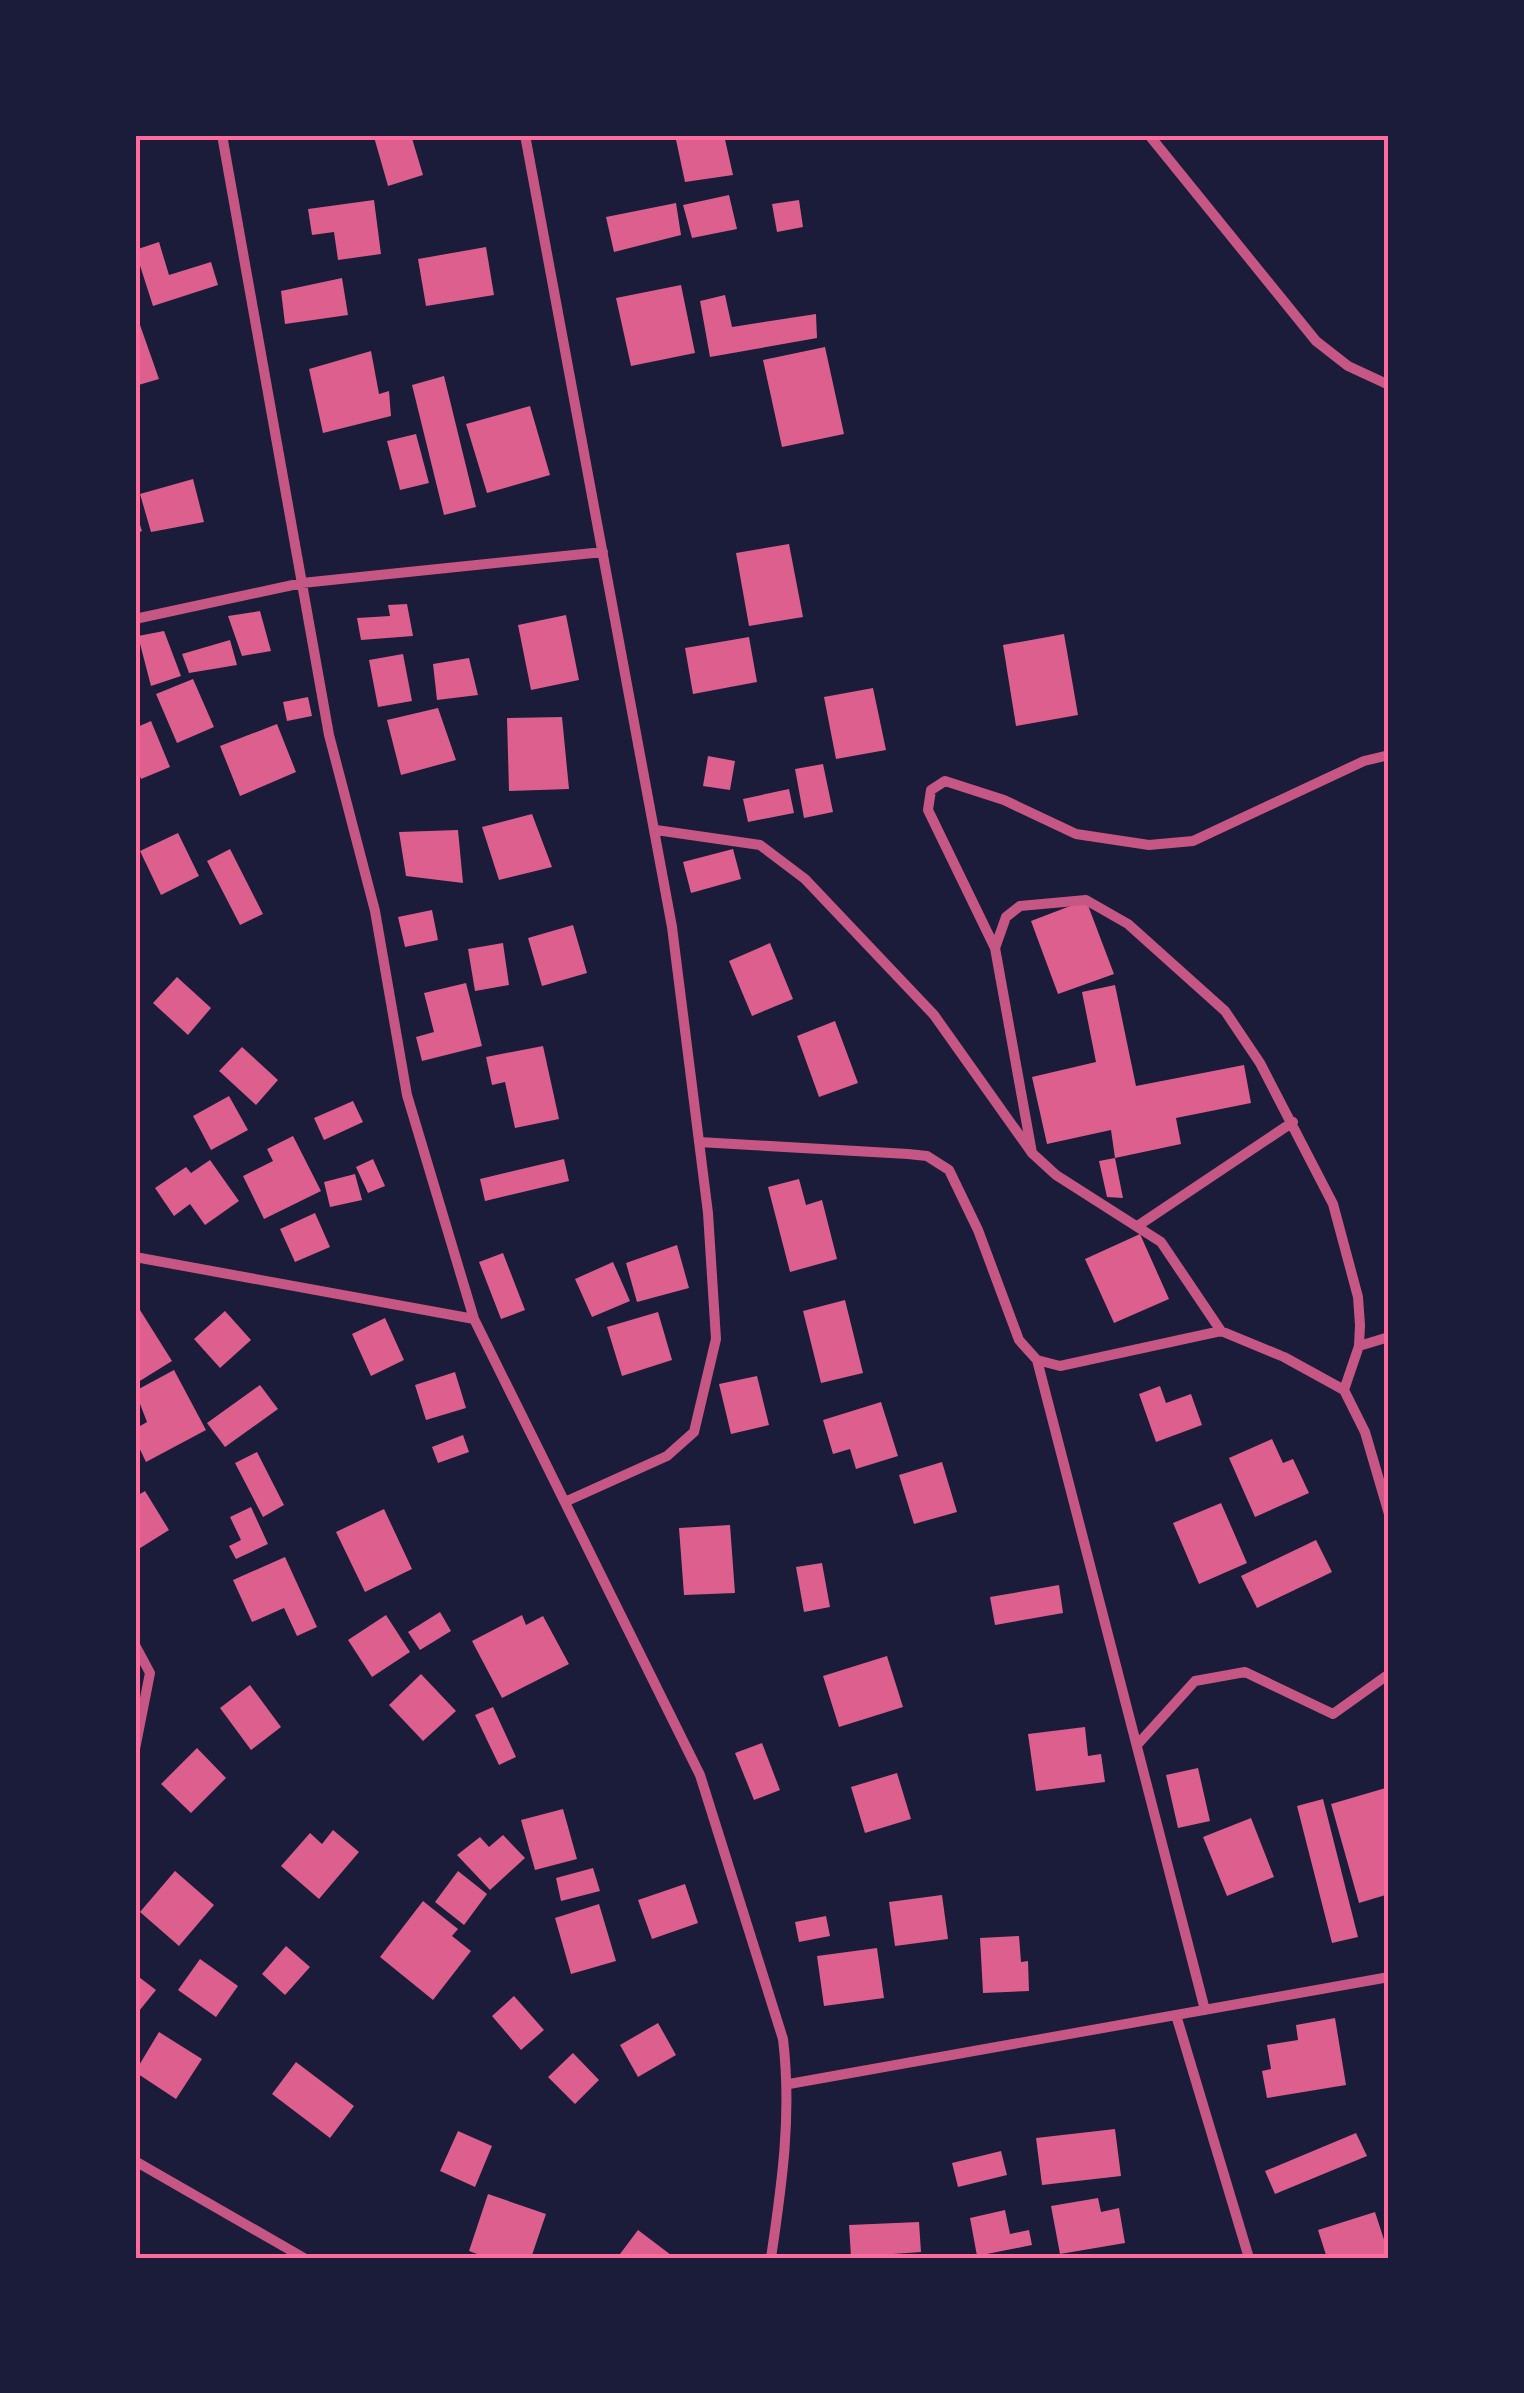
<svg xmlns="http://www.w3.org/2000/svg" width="1524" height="2393" font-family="Bitter,serif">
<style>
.building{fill:#dd5f8e}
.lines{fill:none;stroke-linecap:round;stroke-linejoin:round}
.minor{stroke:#c65784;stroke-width:10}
.neatline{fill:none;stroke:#ff6b9d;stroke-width:4}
</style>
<rect width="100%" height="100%" fill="#1b1b3a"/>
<!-- building -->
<path class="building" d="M382 135H411L423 175 388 186 374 137Z
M675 135H724L733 175 685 182Z
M729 195 737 229 692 238 683 205Z
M374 200 381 254 338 260 334 232 312 235 308 209Z
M799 200 803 227 777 232 772 204Z
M676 203 681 235 614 252 606 217Z
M159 242 169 275 211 262 218 285 153 306 135 250Z
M486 247 494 295 426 306 418 259Z
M342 278 348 315 285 324 281 291Z
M681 285 695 353 631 366 616 298Z
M725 295 732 327 816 314 817 338 710 357 700 301Z
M140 325 159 379 135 386V326Z
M825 347 844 434 782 447 763 360Z
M371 351 379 394 389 391 391 416 323 433 309 369Z
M444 376 476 507 444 515 412 385Z
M530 406 550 475 487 493 466 424Z
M416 434 429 483 400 490 387 441Z
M193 479 204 522 151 532 140 494Z
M135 510 142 531 135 534Z
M789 544 803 617 749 626 736 553Z
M407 604 413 636 361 640 357 618 390 616 388 605Z
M260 611 271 651 242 656 228 616Z
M566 615 579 680 531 690 518 625Z
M164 631 181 676 151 686 138 636Z
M1064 634 1078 715 1016 726 1003 645Z
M749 637 757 682 693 694 685 648Z
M230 640 237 665 189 673 182 654Z
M403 654 412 701 378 707 369 660Z
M469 658 478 695 437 700 433 664Z
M193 679 214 727 177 743 156 694Z
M873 688 886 750 836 759 824 697Z
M308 697 312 716 287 721 283 702Z
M438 708 456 760 401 775 387 720Z
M562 717 569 789 509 791 507 718Z
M151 721 170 767 141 779 135 764V728Z
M277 724 296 772 240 796 220 746Z
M708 756 735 761 730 790 703 786Z
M823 764 833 812 804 818 795 769Z
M789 789 794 813 748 822 743 799Z
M532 814 552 867 499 880 482 827Z
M458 830 463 883 406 876 399 832Z
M178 833 199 876 161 895 140 851Z
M230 849 263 914 240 925 207 861Z
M733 849 741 879 691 893 683 862Z
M1086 900 1114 974 1058 994 1031 921Z
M432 910 438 940 405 947 398 917Z
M573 925 587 973 542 986 528 938Z
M503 943 509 985 475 991 468 949Z
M770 943 793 999 752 1016 729 961Z
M177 977 211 1008 188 1035 153 1003Z
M466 983 482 1046 422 1061 416 1037 434 1032 424 993Z
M1115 985 1136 1086 1244 1065 1251 1103 1176 1118 1181 1144 1115 1158 1111 1130 1047 1144 1032 1077 1096 1062 1082 992Z
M835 1021 858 1083 819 1097 797 1036Z
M543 1046 559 1119 515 1128 505 1082 492 1085 486 1057Z
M242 1047 278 1080 256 1105 219 1071Z
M229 1096 248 1130 211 1150 193 1116Z
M353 1101 363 1122 324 1140 314 1118Z
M293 1136 321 1191 264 1219 243 1176 273 1161 267 1149Z
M1115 1158 1123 1198 1107 1197 1099 1161Z
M373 1159 385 1186 368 1193 356 1167Z
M564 1159 569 1181 485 1201 480 1179Z
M210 1160 239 1201 205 1225 190 1204 174 1216 155 1188 186 1167 191 1173Z
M355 1174 362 1200 330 1207 324 1182Z
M799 1179 806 1205 822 1200 837 1259 790 1272 768 1187Z
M315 1213 330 1247 295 1262 280 1229Z
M1140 1234 1169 1299 1114 1323 1085 1259Z
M677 1245 689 1288 637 1302 626 1263Z
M503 1253 525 1310 501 1319 479 1262Z
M613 1262 630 1301 592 1317 575 1279Z
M845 1300 863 1373 821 1383 803 1311Z
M135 1302 172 1361 135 1384Z
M225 1311 251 1340 220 1368 194 1339Z
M658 1312 672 1360 622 1376 607 1327Z
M385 1318 404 1360 371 1376 352 1334Z
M174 1370 206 1430 146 1462 135 1439V1429L147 1422 135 1391Z
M455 1372 466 1408 426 1420 415 1385Z
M757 1376 769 1425 731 1434 719 1384Z
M260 1385 278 1409 225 1447 207 1423Z
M1160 1386 1166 1403 1191 1394 1202 1425 1156 1442 1139 1394Z
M881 1402 898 1456 856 1469 850 1449 833 1454 823 1420Z
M463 1435 469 1452 438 1463 432 1447Z
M1272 1439 1283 1463 1293 1459 1309 1493 1255 1517 1229 1458Z
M257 1452 284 1505 263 1517 235 1463Z
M942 1462 957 1512 914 1524 899 1475Z
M145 1491 169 1530 137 1550 135 1497Z
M1221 1503 1247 1563 1199 1584 1173 1523Z
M251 1507 268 1544 236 1559 229 1546 241 1540 230 1517Z
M384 1509 412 1569 365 1592 336 1532Z
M730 1525 735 1593 684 1595 679 1528Z
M1316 1540 1332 1572 1257 1608 1241 1576Z
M285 1557 317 1627 297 1636 284 1608 252 1622 233 1580Z
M822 1563 830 1607 804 1612 796 1567Z
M1059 1585 1063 1613 995 1625 990 1597Z
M440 1612 451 1631 420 1650 408 1632Z
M386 1615 410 1652 372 1677 348 1640Z
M522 1615 526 1625 543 1616 569 1664 502 1698 472 1641Z
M887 1656 903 1707 839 1727 823 1676Z
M421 1674 456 1711 423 1741 389 1705Z
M250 1685 281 1727 251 1750 220 1708Z
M493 1707 516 1757 499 1765 475 1715Z
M1085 1727 1088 1756 1101 1754 1105 1782 1036 1791 1028 1734Z
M762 1743 780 1790 754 1800 735 1753Z
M197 1748 226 1778 191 1813 161 1784Z
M1198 1768 1210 1821 1178 1828 1166 1775Z
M897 1773 911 1819 865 1833 851 1787Z
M1389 1787V1894L1359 1903 1331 1804Z
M1323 1799 1358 1937 1332 1943 1297 1806Z
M563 1809 577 1859 535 1870 521 1820Z
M1251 1818 1274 1877 1227 1896 1203 1837Z
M333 1830 359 1852 319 1899 281 1866 310 1833 322 1844Z
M503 1835 525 1858 490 1890 457 1855 480 1837 489 1847Z
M593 1868 600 1891 561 1901 556 1878Z
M175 1871 214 1905 179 1946 140 1912Z
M458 1871 487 1894 464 1925 435 1902Z
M685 1884 698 1923 652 1939 638 1900Z
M942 1895 948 1939 895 1946 889 1902Z
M423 1901 458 1929 452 1936 471 1951 433 2000 380 1957Z
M599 1904 616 1961 571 1974 555 1918Z
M826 1916 830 1936 799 1942 795 1922Z
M1019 1936 1021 1962 1028 1961 1029 1991 983 1993 980 1938Z
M286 1946 310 1967 285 1995 262 1974Z
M877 1948 884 1998 824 2006 817 1956Z
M200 1959 238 1986 216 2017 178 1990Z
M135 1974 156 1990 135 2016Z
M514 1996 544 2030 521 2050 492 2016Z
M1335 2018 1346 2085 1267 2098 1262 2071 1271 2069 1267 2045 1298 2040 1296 2025Z
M658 2023 676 2055 638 2077 620 2045Z
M159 2032 202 2059 176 2099 135 2072Z
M573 2053 599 2080 575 2104 548 2077Z
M296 2062 354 2106 330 2138 272 2094Z
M1115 2129 1121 2176 1042 2185 1036 2138Z
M458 2131 492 2146 475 2187 440 2171Z
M1356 2133 1367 2156 1275 2194 1265 2171Z
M1001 2151 1007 2175 958 2187 952 2163Z
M488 2194 546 2214 531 2258H488L469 2251Z
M1098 2198 1101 2212 1119 2208 1125 2243 1060 2254 1051 2206Z
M1005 2210 1010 2234 1029 2230 1032 2245 977 2256 970 2218Z
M1375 2212 1389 2255 1327 2258 1318 2230Z
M919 2222 921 2252 851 2257 849 2225Z
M638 2230 675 2258H617Z"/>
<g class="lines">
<!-- minor -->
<path class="minor" d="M222 135 329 735 375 911 407 1095 474 1319 700 1775 783 2039C792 2114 782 2184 771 2258
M525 135 672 927 708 1213 716 1339 694 1432 667 1456 567 1501
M1149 135 1316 341 1348 366 1389 385
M135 619 302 583 603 552
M656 830 760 845 805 879 934 1015 1032 1153 1056 1175 1161 1242 1221 1331
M995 948 928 810 931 790 945 781 1004 800 1076 834 1149 845 1193 841 1364 761 1389 755
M699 1142 908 1154 927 1156 949 1170 978 1230 1019 1340 1037 1360 1205 2010
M1032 1153 995 948 1006 917 1020 906 1086 900 1128 924 1225 1011 1260 1063 1333 1204 1358 1297 1360 1325 1359 1346 1344 1390
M1139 1225 1293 1122
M135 1257 474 1319
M1359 1346 1389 1337
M1037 1360 1060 1366 1221 1331 1284 1357 1344 1390 1365 1432 1389 1514
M135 1645 150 1673 135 1749
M1137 1745 1195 1681 1245 1672 1333 1714 1389 1674
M1176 2015 1249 2258
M789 2084 1389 1977
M135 2161 304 2258"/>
</g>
<!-- border -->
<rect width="1524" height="2393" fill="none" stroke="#1b1b3a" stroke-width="275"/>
<rect x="138" y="138" width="1248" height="2118" class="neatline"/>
</svg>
